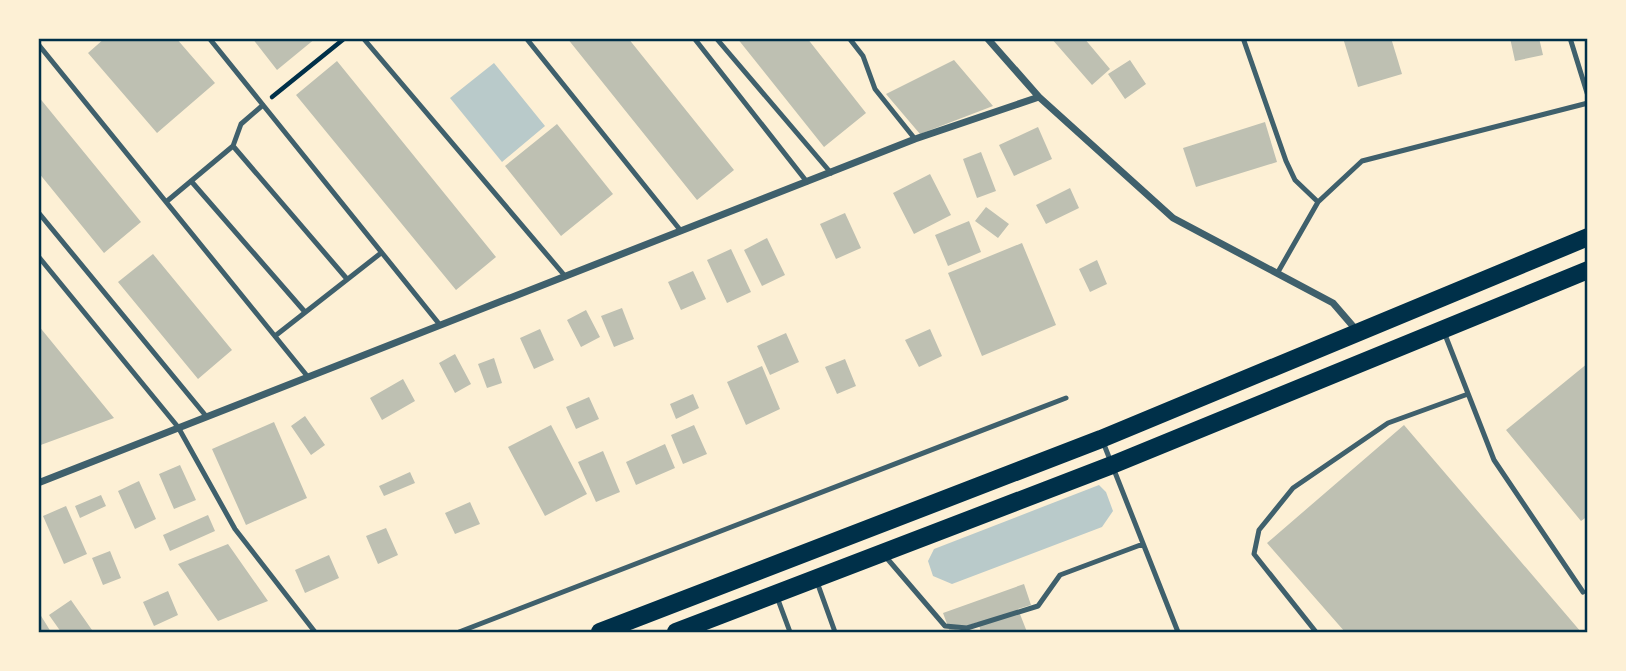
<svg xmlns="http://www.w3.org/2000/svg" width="1626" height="671" font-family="Lora,serif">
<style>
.green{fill:#b9caca}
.building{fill:#bec0b2}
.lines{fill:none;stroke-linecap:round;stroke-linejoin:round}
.path{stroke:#003049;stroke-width:4.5}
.service{stroke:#3f606c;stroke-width:5}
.minor{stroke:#3f606c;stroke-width:7}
.primary{stroke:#003049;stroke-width:18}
.neatline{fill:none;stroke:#003049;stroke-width:2.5}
</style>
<rect width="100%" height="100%" fill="#fdf0d5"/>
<!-- green -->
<path class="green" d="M494 63 545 126 502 162 450 98Z
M1099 485 1106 492 1113 511 1102 527 952 584 933 576 928 561 934 549Z"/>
<!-- building -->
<path class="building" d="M105 38H176L215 83 157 133 88 53Z
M252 38H316L277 70Z
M567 38H628L734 170 697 200Z
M737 38H807L866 113 824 147Z
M1051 38H1084L1110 69 1092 85Z
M1343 38H1391L1402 74 1358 87Z
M1510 38H1539L1543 55 1515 61Z
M954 60 993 106 920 134 886 94Z
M1130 60 1146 84 1125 99 1108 74Z
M337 61 496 257 456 290 296 95Z
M38 96 141 222 104 253 38 172Z
M1265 122 1277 162 1196 187 1183 148Z
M557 124 613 194 561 236 505 166Z
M1038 127 1052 159 1014 176 999 145Z
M981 152 996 191 977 198 963 159Z
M930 174 951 215 914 234 893 193Z
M1070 188 1079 208 1046 224 1036 205Z
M986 207 1009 224 998 238 975 221Z
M845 213 861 248 836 259 820 224Z
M969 221 981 252 948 266 935 235Z
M767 238 785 275 762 286 744 250Z
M1022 243 1056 325 982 356 948 273Z
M731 249 751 292 727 303 707 260Z
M153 254 232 350 198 379 118 282Z
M1097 260 1107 284 1090 292 1079 269Z
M693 271 706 299 681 310 668 282Z
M622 308 634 339 614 347 601 316Z
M586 310 600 337 581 347 567 320Z
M38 325 114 418 38 446Z
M540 329 554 360 534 369 520 338Z
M930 329 942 356 919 367 905 340Z
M786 333 799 362 770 375 757 346Z
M455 354 471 384 455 393 439 363Z
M494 358 502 383 487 388 478 364Z
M845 359 856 386 837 394 825 367Z
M1588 363V516L1581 521 1506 430Z
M762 366 780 409 746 425 727 382Z
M403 379 415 401 382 420 370 398Z
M693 394 699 408 676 419 670 404Z
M589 397 599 419 576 429 566 407Z
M305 416 325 445 311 455 291 426Z
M274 422 307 498 246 525 212 449Z
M551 425 587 494 545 516 508 447Z
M694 425 707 454 683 464 671 435Z
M1404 425 1581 632H1345L1267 543Z
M665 444 675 468 636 485 626 462Z
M603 451 620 492 596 502 578 462Z
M180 465 196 500 174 509 159 474Z
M410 472 415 483 384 496 379 486Z
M139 481 156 519 135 529 118 491Z
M101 495 106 506 80 518 75 506Z
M470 502 480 524 455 534 445 513Z
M66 506 87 554 64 564 43 516Z
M208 515 215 531 170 551 163 535Z
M386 528 398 555 378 564 366 536Z
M228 544 268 601 218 621 178 564Z
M110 551 121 578 103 585 92 558Z
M329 555 339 578 305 593 295 570Z
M1024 584 1031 605 1018 609 1027 632H981L978 622 950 632 943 613Z
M168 591 178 615 154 626 143 602Z
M71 600 92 630 88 632H61L49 615Z
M38 611 51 632H38Z"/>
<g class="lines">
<!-- path -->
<path class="path" d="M272 97 345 38"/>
<!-- service -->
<path class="service" d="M209 38 263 105
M363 38 565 276
M526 38 681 231
M694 38 807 182
M716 38 831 173
M849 38 863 56 875 89 915 139
M1243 38 1286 161 1295 180 1318 202
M1570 38 1588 96
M38 44 308 377
M233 146 347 279
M191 181 305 312
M166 202 233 146 241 124 263 105 440 325
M38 212 206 416
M38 256 178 427 235 529 315 632
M1278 272 1318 202 1362 161 1588 103
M1444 332 1494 460 1583 592
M275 336 381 253
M1103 442 1178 632
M885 556 945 626 967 628 1038 606 1060 575 1143 544
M817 582 835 632
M777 597 790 632
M459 632 1066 398
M1316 632 1254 554 1259 530 1293 488 1388 423 1468 394"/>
<!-- minor -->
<path class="minor" d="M987 38 1039 97 1173 218 1333 303 1358 332
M38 483 915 139 1039 97"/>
<!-- primary -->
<path class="primary" d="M600 632 1101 439 1588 237
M676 632 1112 465 1588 270"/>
</g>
<!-- border -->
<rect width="1626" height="671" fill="none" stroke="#fdf0d5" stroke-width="80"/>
<rect x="40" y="40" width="1546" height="591" class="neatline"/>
</svg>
